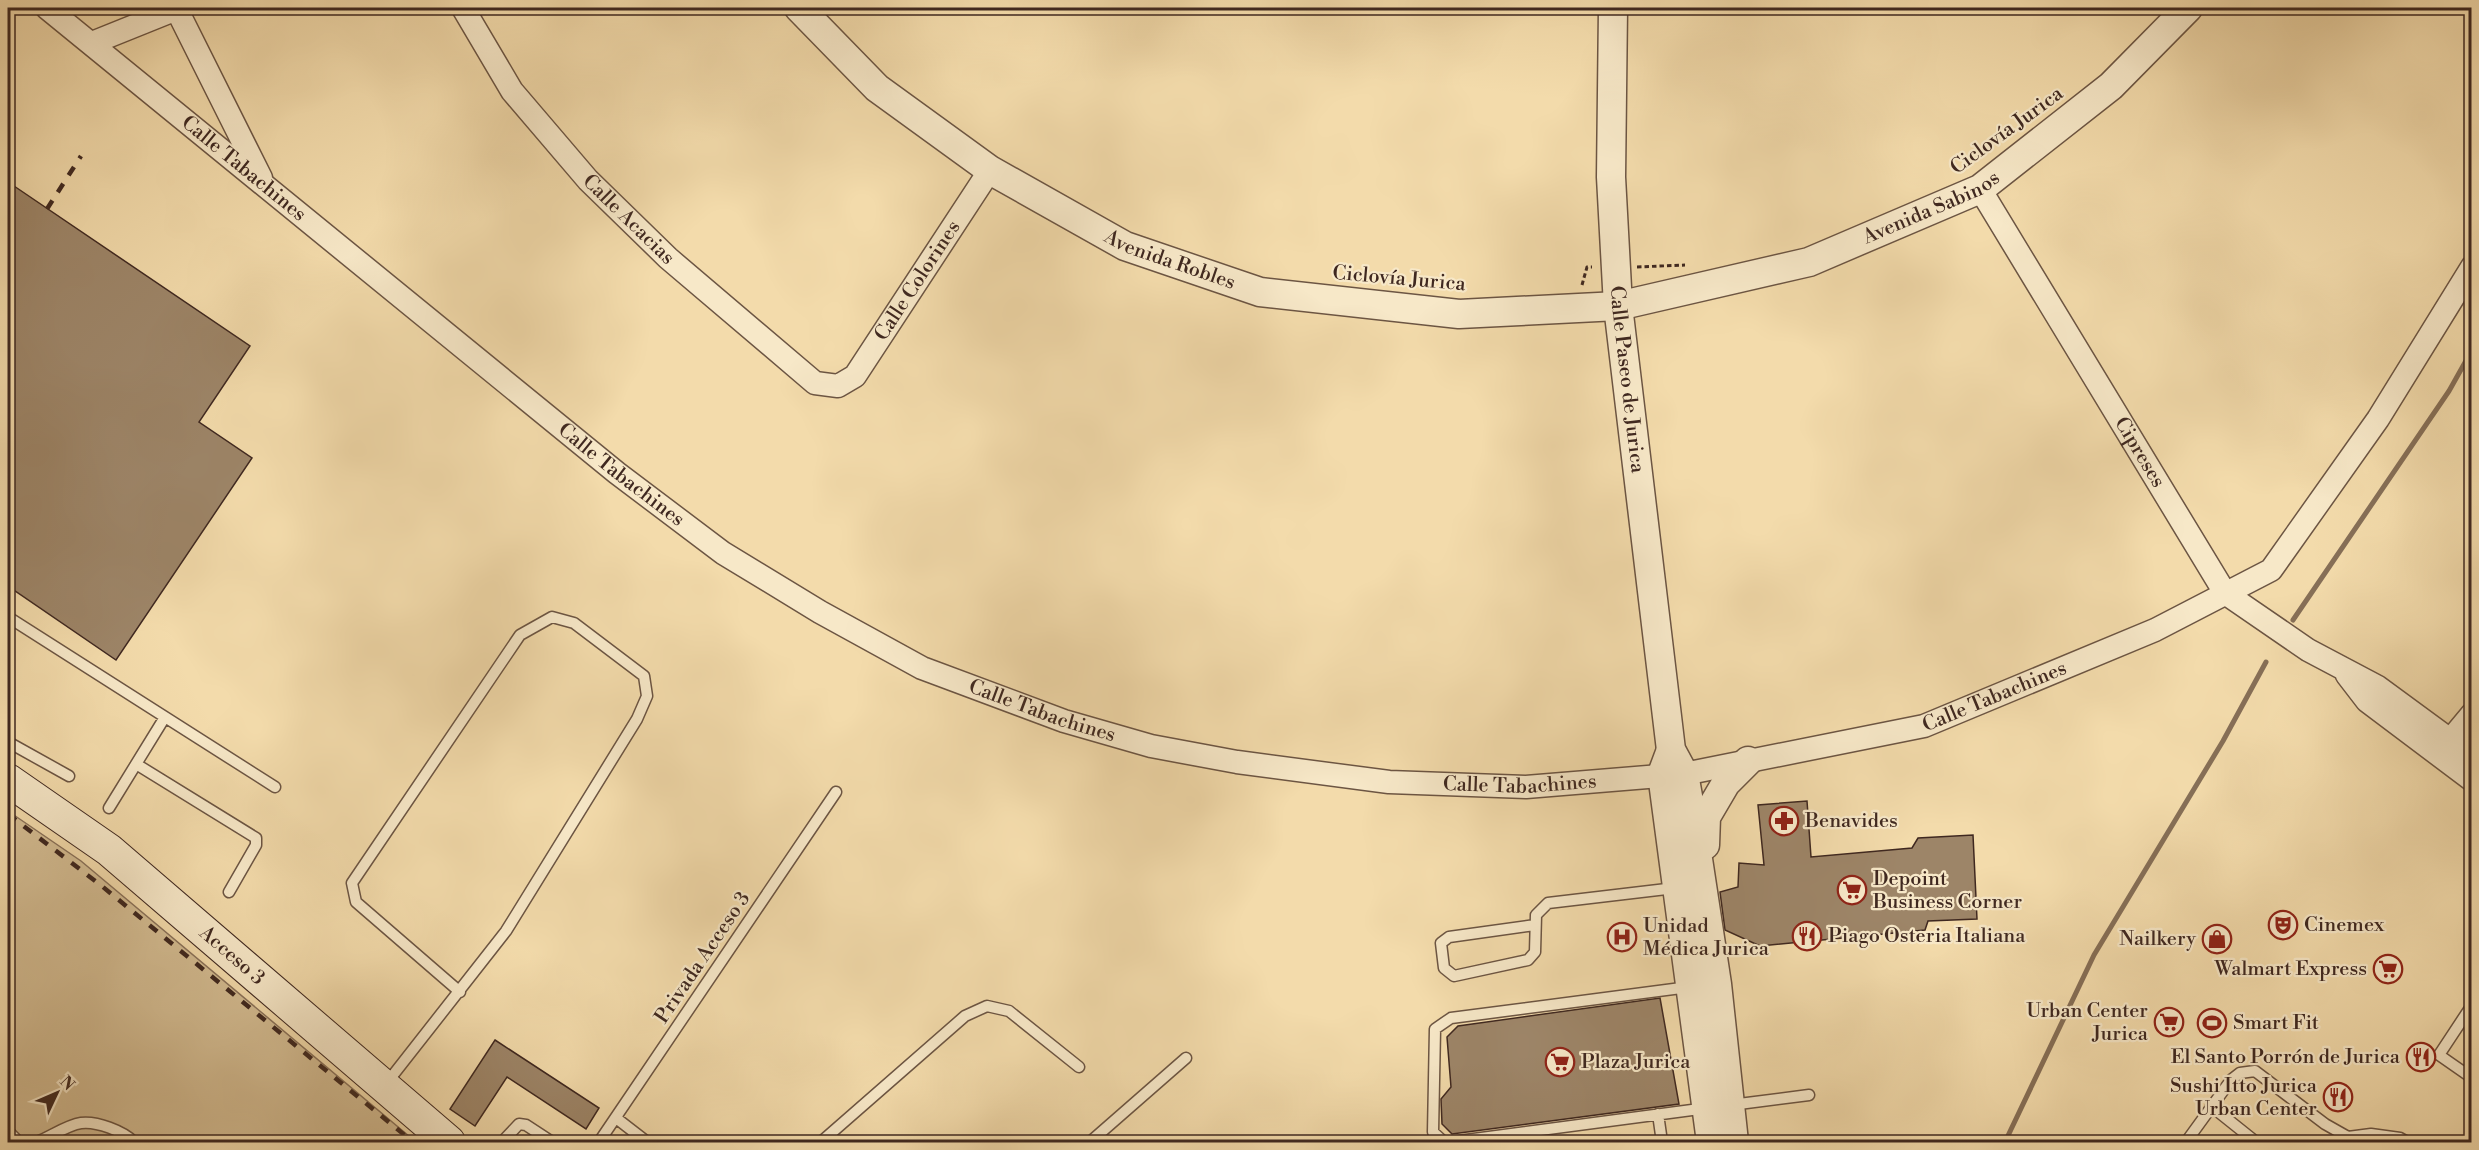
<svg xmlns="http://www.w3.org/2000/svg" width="2479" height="1150" font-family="'Libre Bodoni',serif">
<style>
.green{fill:#d4bd93;stroke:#8a725a;stroke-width:1.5}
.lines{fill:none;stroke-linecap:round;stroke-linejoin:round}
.stream{stroke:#866f57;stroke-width:5}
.building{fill:#9d8568;stroke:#3f2820;stroke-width:1.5}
.service-casing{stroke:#6c5543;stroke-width:13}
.minor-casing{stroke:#6c5543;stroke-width:25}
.tertiary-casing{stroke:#6c5543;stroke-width:31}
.secondary-casing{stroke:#3f2820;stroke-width:34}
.path{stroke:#3f2820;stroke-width:3;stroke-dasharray:4.5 3;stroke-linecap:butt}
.service{stroke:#f7e8c8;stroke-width:10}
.minor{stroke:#f7e8c8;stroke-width:22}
.tertiary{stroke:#f7e8c8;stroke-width:28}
.secondary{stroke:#f7e8c8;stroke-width:32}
.rail{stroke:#3f2820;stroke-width:4.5;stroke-dasharray:10 10;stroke-linecap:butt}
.labels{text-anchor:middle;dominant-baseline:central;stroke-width:4.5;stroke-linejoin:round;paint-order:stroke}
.street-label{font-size:20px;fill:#3f2820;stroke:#f7e8c8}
.poi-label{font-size:20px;fill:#3f2820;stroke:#f7e8c8;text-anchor:start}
</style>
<rect width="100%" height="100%" fill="#f3dbab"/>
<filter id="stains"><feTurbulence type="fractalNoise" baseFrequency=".00333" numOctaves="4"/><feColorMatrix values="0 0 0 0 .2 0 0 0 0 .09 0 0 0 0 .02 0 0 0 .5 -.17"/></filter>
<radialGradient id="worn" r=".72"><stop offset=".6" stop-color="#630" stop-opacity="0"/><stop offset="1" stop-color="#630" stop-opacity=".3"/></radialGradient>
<!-- green -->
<path class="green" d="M8 811 81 861 416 1142H8Z"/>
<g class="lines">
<!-- stream -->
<path class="stream" d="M2293 620 2449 391 2472 350
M2005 1142 2094 955 2223 741 2266 662"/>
</g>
<!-- building -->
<path class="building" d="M14 186 250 346 199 422 252 458 116 660 8 586V195Z
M1807 801 1811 857 1912 848 1918 838 1973 835 1977 919 1928 921 1925 930 1760 946 1725 930 1720 892 1738 887 1739 863 1764 865 1758 805Z
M1660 998 1679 1104 1452 1134 1442 1124 1441 1099 1451 1087 1447 1037 1458 1026Z
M495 1040 599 1108 586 1129 507 1077 475 1126 450 1109Z"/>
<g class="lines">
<!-- service casing -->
<g class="service-casing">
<path id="service" d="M8 617 165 717 109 808
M165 717 275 787
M8 742 69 776
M136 764 256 838V845L229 892
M1535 925 1449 937 1441 943 1444 968 1454 976 1528 960 1535 952 1536 915 1548 903 1675 888
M2472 1005 2439 1055 2472 1078
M386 1084 506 931 637 719 647 696 644 676 574 623 552 617 520 635 352 883 356 902 460 992
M1731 1105 1809 1095
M2211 1106 2256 1142
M1658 1114 1662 1142
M616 1118 647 1142
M8 1131 19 1142
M37 1142C50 1137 67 1125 81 1123 97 1121 123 1131 134 1142
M502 1142 519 1124 526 1125 552 1142
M599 1142 836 792
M821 1142 965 1016 987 1006 1009 1011 1079 1067
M1090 1142 1186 1058
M1444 1142 1433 1132 1435 1029 1451 1018 1689 987
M1451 1142 1707 1108
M2186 1142 2231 1080 2240 1073 2255 1071 2325 1124 2348 1137 2371 1134 2400 1138 2407 1142"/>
</g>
<!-- minor casing -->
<g class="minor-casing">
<g id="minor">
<path id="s1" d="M47 8 617 473 723 553 820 612 922 668 1064 721 1151 746 1237 762 1389 782 1526 787 1684 774 1924 726 2155 630 2271 570 2378 419 2472 267"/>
<path d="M176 8 261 178"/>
<path id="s2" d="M463 8 512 91 588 180 668 258 815 383 838 386 855 376 990 170"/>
<path d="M92 43 179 8"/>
<path id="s3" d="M1980 189 2225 593 2308 650 2378 687 2472 756"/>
<path d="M2347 675 2367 701 2472 780"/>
<path d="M2442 750 2472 714"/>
</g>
</g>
<!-- tertiary casing -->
<g class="tertiary-casing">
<g id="tertiary">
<path id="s4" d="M799 8 877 88 990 170 1125 246 1260 292 1459 314 1618 306 1809 262 1980 189 2111 86 2188 8"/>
<path id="s5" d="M1613 8 1611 177 1618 306 1671 750 1684 774 1691 813 1717 984 1734 1142"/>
<path d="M1671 750 1662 774 1711 1142"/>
<path d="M1705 845 1706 817 1726 783 1748 761"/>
</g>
</g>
<!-- secondary casing -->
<g class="secondary-casing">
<g id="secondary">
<path id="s6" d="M8 780 109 850 449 1142"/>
</g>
</g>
<!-- path -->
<path class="path" d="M1637 267 1685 265
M1582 285 1587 267H1592"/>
<!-- service -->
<use href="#service" class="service"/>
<!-- minor -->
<use href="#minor" class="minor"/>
<!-- tertiary -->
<use href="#tertiary" class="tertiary"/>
<!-- secondary -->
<use href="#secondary" class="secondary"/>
<!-- rail -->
<path class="rail" d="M47 209 81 156
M8 814 103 887 413 1142"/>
</g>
<!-- icons -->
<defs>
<g id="pharmacy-ring" transform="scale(1.5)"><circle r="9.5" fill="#f7e8c8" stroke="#8f2418" stroke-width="1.5"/><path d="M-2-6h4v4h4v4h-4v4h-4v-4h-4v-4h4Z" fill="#8f2418"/></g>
<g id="supermarket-ring" transform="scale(1.5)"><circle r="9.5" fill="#f7e8c8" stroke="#8f2418" stroke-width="1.5"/><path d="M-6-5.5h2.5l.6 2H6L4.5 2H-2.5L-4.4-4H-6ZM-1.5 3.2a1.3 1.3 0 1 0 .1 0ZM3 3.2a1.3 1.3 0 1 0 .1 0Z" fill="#8f2418"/></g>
<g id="theatre-ring" transform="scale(1.5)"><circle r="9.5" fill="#f7e8c8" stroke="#8f2418" stroke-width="1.5"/><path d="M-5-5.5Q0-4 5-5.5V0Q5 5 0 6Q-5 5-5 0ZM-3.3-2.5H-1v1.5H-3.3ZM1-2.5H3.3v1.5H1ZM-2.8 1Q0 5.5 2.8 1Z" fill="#8f2418"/></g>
<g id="restaurant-ring" transform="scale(1.5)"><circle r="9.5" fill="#f7e8c8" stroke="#8f2418" stroke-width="1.5"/><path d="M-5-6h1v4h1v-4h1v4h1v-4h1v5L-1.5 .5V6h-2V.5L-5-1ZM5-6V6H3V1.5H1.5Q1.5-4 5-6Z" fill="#8f2418"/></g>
<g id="hospital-ring" transform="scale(1.5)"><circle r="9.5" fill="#f7e8c8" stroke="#8f2418" stroke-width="1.5"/><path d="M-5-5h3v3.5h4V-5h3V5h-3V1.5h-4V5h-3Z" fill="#8f2418"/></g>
<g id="shop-ring" transform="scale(1.5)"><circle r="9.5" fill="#f7e8c8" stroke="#8f2418" stroke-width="1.5"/><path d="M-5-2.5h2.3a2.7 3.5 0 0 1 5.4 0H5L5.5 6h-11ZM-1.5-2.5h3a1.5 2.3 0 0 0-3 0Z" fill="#8f2418"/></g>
<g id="stadium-ring" transform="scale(1.5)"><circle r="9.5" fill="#f7e8c8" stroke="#8f2418" stroke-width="1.5"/><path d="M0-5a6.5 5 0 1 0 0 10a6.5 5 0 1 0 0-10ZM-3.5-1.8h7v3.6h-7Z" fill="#8f2418"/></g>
</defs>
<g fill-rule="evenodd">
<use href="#pharmacy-ring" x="1784" y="821"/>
<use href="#supermarket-ring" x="1852" y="890"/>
<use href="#theatre-ring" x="2283" y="925"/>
<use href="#restaurant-ring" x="1807" y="936"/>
<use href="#hospital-ring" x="1622" y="937"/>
<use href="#shop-ring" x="2217" y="939"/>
<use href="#supermarket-ring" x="2388" y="969"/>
<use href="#supermarket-ring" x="2169" y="1022"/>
<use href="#stadium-ring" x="2212" y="1023"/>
<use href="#restaurant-ring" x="2421" y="1057"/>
<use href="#supermarket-ring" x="1560" y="1062"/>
<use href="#restaurant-ring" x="2338" y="1097"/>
</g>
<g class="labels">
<!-- street labels -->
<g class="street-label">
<text transform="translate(2007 131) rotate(-36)">Ciclovía Jurica</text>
<text stroke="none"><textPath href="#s1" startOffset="254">Calle Tabachines</textPath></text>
<text stroke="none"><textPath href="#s4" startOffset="1238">Avenida Sabinos</textPath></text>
<text stroke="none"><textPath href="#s2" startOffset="270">Calle Acacias</textPath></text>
<text stroke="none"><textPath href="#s4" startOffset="453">Avenida Robles</textPath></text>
<text transform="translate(1399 279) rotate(5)">Ciclovía Jurica</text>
<text stroke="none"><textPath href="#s2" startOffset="675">Calle Colorines</textPath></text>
<text stroke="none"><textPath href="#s5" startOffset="372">Calle Paseo de Jurica</textPath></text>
<text stroke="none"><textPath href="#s3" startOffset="308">Cipreses</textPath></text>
<text stroke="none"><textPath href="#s1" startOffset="740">Calle Tabachines</textPath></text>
<text stroke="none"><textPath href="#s1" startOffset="2198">Calle Tabachines</textPath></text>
<text stroke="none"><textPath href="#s1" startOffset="1226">Calle Tabachines</textPath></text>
<text stroke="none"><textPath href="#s1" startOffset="1712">Calle Tabachines</textPath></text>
<text stroke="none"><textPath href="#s6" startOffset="285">Acceso 3</textPath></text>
<text transform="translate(703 958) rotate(-56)">Privada Acceso 3</text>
</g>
<!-- poi labels -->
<g class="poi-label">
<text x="1805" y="821">Benavides</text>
<text x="1873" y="879">Depoint<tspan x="1873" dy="23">Business Corner</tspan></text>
<text x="2304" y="925">Cinemex</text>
<text x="1643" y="926">Unidad<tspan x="1643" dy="23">Médica Jurica</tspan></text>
<text x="1828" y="936">Piago Osteria Italiana</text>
<text x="2196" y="939" text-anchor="end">Nailkery</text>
<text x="2367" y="969" text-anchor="end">Walmart Express</text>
<text x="2148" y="1011" text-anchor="end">Urban Center<tspan x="2148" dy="23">Jurica</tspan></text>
<text x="2233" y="1023">Smart Fit</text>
<text x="2400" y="1057" text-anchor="end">El Santo Porrón de Jurica</text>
<text x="1581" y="1062">Plaza Jurica</text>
<text x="2317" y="1086" text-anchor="end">Sushi Itto Jurica<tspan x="2317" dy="23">Urban Center</tspan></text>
</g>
</g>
<!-- margin -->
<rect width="2479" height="1150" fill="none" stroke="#f3dbab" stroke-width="30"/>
<rect x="9" y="9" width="2461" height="1132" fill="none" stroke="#3f2820" stroke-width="3"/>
<rect x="15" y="15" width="2449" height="1120" fill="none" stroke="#3f2820" stroke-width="1.5"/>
<!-- north arrow -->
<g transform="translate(57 1093) rotate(46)" stroke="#f7e8c8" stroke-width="4.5" paint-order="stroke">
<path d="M0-4.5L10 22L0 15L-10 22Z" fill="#3f2820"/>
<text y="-9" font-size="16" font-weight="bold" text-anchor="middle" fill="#3f2820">N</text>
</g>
<rect width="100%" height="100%" filter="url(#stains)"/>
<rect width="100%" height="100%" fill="url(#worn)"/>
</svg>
